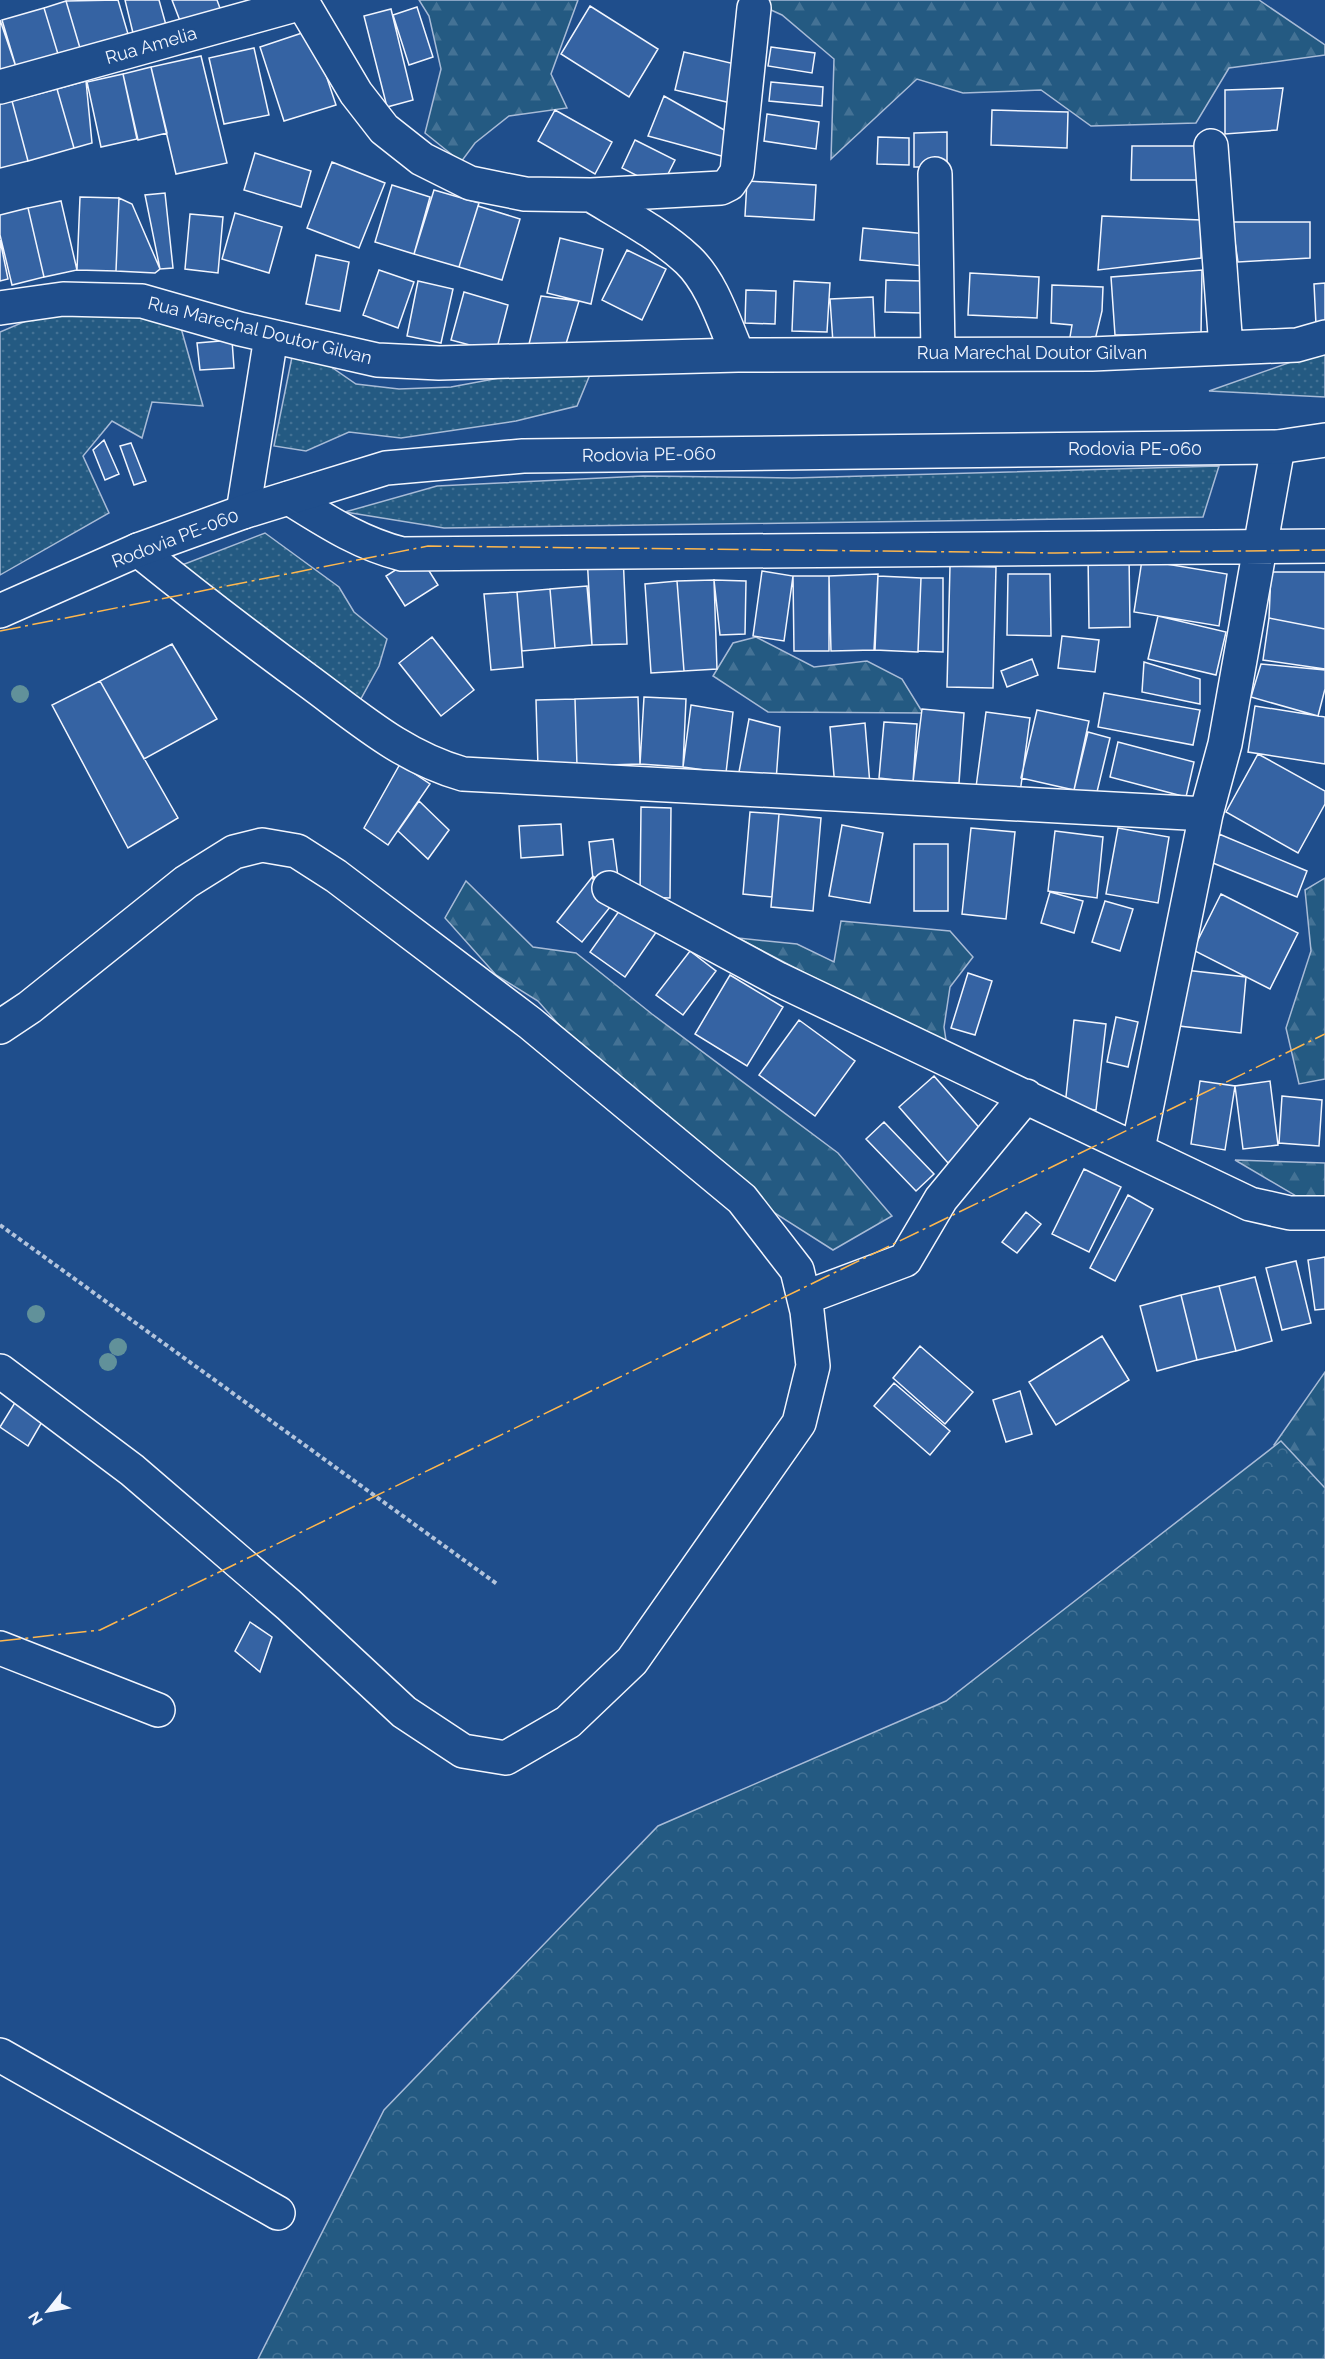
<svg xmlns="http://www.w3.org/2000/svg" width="1325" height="2359" font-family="Raleway,sans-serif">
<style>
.grass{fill:url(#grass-dots);stroke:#a8bbd7;stroke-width:1.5}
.forest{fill:url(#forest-firs);stroke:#a8bbd7;stroke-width:1.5}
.park{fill:url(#park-crowns);stroke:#a8bbd7;stroke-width:1.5}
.building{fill:#3563a3;stroke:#f2f6ff;stroke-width:1.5}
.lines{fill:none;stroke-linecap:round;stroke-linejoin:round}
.street-casing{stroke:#f2f6ff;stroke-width:36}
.primary-casing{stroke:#f2f6ff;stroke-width:36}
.path{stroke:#b3c4dc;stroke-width:4;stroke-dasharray:4.5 3;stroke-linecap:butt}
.street{stroke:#1f4e8c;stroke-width:33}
.primary{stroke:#1f4e8c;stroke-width:33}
.power{stroke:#ffb74d;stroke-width:1.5;stroke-dasharray:21 4.5 3 4.5;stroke-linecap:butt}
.tree{fill:#61919a}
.labels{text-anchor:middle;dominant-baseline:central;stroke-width:4.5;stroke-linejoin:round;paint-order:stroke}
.street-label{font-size:18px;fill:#f2f6ff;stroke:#1f4e8c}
</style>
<defs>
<pattern id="grass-dots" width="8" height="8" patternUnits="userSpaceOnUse" patternTransform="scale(1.5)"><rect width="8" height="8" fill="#245a82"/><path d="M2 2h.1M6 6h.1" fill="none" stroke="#447295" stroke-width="1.8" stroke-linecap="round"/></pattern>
<pattern id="forest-firs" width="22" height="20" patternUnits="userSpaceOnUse" patternTransform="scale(1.5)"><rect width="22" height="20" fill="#245a82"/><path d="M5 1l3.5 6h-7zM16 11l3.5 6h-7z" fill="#447295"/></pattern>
<pattern id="park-crowns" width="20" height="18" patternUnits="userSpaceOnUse" patternTransform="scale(1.5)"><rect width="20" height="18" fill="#245a82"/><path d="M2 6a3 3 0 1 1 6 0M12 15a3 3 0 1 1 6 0" fill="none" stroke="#447295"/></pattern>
</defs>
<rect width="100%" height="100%" fill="#1f4e8c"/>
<!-- grass -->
<path class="grass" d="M127 300 181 328 203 406 152 402 142 438 112 421 83 456 109 513 0 575V332L40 315Z
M295 342 356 384 399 389 451 387 596 360 577 406 516 421 401 438 349 432 306 451 274 446Z
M1325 350V397L1209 391Z
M1219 466 1203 517 444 528 345 512 437 486 643 476 792 478Z
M265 533 339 587 354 612 387 639 379 666 358 704 182 565Z"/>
<!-- forest -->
<path class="forest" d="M419 0H578L551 74 567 108 509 116 475 143 461 162 425 133 441 69 429 16Z
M749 0H1259L1325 45V55L1229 68 1196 123 1091 126 1041 90 963 93 917 79 831 159 834 59 782 15Z
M756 637 814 667 867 661 902 679 923 713 768 712 713 676 733 643Z
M1325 878V1079L1299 1084 1286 1028 1311 951 1305 890Z
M466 881 533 947 576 953 652 1014 838 1153 892 1216 833 1250 707 1170 566 1033 538 1001 496 975 445 918Z
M841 921 950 931 973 957 950 987 944 1027 947 1047 738 938 797 944 834 962Z
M1235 1160 1325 1163V1213Z
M1325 1372V1499L1274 1445Z"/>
<!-- park -->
<path class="park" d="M1281 1441 1325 1488V2359H258L384 2110 658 1826 946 1701Z"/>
<!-- building -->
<path class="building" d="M118 0 128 34 80 48 66 1Z
M125 0H159L166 25 133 33Z
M172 0H217L221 11 182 26Z
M66 1 80 48 58 54 44 8Z
M590 6 658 49 629 97 561 54Z
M417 7 433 57 409 65 393 15Z
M44 8 58 54 16 67 2 20Z
M391 9 413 100 387 107 364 16Z
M0 20 16 67 0 72Z
M311 30 336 105 284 121 260 47Z
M771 47 815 53 812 73 768 66Z
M254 48 269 115 224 124 209 58Z
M684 52 739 65 731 103 675 90Z
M201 56 227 163 176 174 151 67Z
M151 67 167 133 138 140 123 74Z
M123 74 137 139 101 147 87 82Z
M86 81 92 143 74 148 57 89Z
M771 82 823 87 822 106 769 101Z
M1283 88 1277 130 1225 134V90Z
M57 89 74 148 28 161 12 101Z
M664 96 726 131 725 157 648 136Z
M12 101 28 161 0 168V104Z
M555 110 612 142 595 174 538 141Z
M992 110 1068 112 1067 148 991 145Z
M767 114 819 122 816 149 764 141Z
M947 132V167H914V133Z
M878 137 909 138V165L877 164Z
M635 140 675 160 661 188 622 168Z
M1132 146H1197L1199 180H1131Z
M255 153 311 171 301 207 244 190Z
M332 162 385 183 359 248 307 228Z
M747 181 816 185 814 220 745 216Z
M392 185 430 197 414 254 375 242Z
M434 190 479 203 459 267 414 254Z
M165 193 173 268 160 269 145 195Z
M80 197 119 198 116 271 77 270Z
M119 198 132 204 160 269 155 273 116 271Z
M61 201 77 270 44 277 28 208Z
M478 206 520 219 502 280 459 267Z
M28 208 44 277 12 285 0 235V215Z
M235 213 282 227 269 273 222 259Z
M190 214 223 217 218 273 185 269Z
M1102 216 1201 220V258L1098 270Z
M1232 222H1310V258L1238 262Z
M863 228 927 234 924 266 860 260Z
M560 238 603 249 591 304 547 293Z
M0 240 8 279 0 281Z
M627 250 666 269 642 320 602 300Z
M316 255 349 262 340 311 306 304Z
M379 270 414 282 398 328 363 315Z
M1202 270 1201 335H1115L1111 277Z
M970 273 1039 277 1037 318 968 315Z
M886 280 923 281V313L885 312Z
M418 281 453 289 441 343 407 336Z
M794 281 830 283 827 332 792 331Z
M1325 283V323L1316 325 1314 284Z
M1052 285 1103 287 1102 311 1095 340 1069 343 1072 325 1051 323Z
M746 290 776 291 775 324 745 323Z
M464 292 508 305 496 352 451 340Z
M541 296 579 301 562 357 528 348Z
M873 297 875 342 833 343 830 299Z
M232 340 234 368 200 370 197 343Z
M104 440 119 474 105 480 93 450Z
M131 443 146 481 134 485 120 446Z
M1088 554H1129L1130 627 1089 628Z
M419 555 438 585 405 606 386 576Z
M623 555 627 644 592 645 587 556Z
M1142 560 1227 574 1219 626 1134 612Z
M950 566 996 567 993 688 947 687Z
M762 571 793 576 784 641 753 636Z
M1271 572H1325V629L1269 618Z
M878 574 874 650 831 651 829 576Z
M1008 574H1050L1051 636 1007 635Z
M793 576H829V651H794Z
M878 576 921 578 918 652 875 650Z
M921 578H943V652L918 651Z
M714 580 746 581 745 634 720 635Z
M714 580 717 669 684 671 677 581Z
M677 581 684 671 651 673 645 584Z
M587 586 592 645 555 648 550 589Z
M550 589 555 648 522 651 517 592Z
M517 592 523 667 491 670 484 594Z
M1158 616 1226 632 1216 675 1148 659Z
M1269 618 1325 629V669L1263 660Z
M1062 636 1099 640 1095 672 1058 668Z
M432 637 474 690 441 716 399 663Z
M172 644 217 719 144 759 100 681Z
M1032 659 1038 675 1007 687 1001 671Z
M1144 662 1200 679V704L1142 692Z
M1261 664 1325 670V689L1318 716 1251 697Z
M100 681 178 818 128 848 52 705Z
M1104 693 1200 710 1193 745 1098 727Z
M638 697 640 764 577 766 575 699Z
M644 697 686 699 683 767 640 764Z
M575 699 577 766 538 767 536 700Z
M691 705 733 712 726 773 683 767Z
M1255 706 1325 717V764L1248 752Z
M922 709 964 713 959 783 913 782Z
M1037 710 1089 721 1074 790 1021 778Z
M986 712 1030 718 1020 793 976 787Z
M749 719 780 727 776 781 739 772Z
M884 722 917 724 913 782 879 778Z
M865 723 870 785 835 788 830 727Z
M1088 732 1110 738 1096 796 1074 790Z
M1118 742 1194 762 1186 797 1110 777Z
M1258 754 1325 791V804L1298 853 1226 812Z
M400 764 430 784 388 845 364 828Z
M419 801 449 830 428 859 398 831Z
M641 807 671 808 670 898 640 897Z
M750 812 779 814 772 897 743 894Z
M779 814 821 818 813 911 771 907Z
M561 824 563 855 521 858 519 826Z
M842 825 883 833 870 903 829 896Z
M971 828 1015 832 1006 919 962 914Z
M1118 828 1169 837 1158 903 1106 894Z
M1055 831 1103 837 1097 898 1048 891Z
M1219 834 1307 871 1297 897 1208 861Z
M613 839 618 877 593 879 589 842Z
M914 844H948V911H914Z
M593 876 619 896 582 942 557 922Z
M1050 892 1083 901 1074 933 1041 923Z
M1221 894 1298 933 1270 989 1193 950Z
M1105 901 1133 909 1120 951 1092 942Z
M622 907 657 931 625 977 590 952Z
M690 951 716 971 683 1015 656 995Z
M1185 970 1246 977 1241 1033 1179 1026Z
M968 973 992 981 975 1035 951 1028Z
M730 975 783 1007 747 1066 695 1034Z
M1116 1017 1138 1022 1128 1067 1107 1062Z
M799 1020 855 1061 815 1116 759 1075Z
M1074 1020 1106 1024 1096 1110 1065 1106Z
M934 1076 983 1132 948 1163 899 1107Z
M1200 1081 1235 1086 1225 1150 1191 1144Z
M1270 1081 1278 1145 1243 1149 1235 1086Z
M1282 1096 1322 1100 1319 1146 1279 1143Z
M884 1122 934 1174 916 1191 866 1139Z
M1084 1169 1121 1187 1089 1252 1052 1234Z
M1128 1195 1153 1209 1115 1281 1090 1268Z
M1026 1212 1041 1224 1017 1253 1002 1242Z
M1325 1257V1309L1315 1310 1308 1260Z
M1296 1261 1311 1323 1282 1330 1266 1268Z
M1255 1277 1272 1341 1236 1351 1219 1286Z
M1219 1286 1236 1351 1197 1360 1181 1295Z
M1181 1295 1197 1360 1157 1371 1140 1306Z
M1102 1336 1129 1380 1056 1425 1029 1382Z
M920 1346 973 1392 945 1424 893 1378Z
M894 1383 950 1431 930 1455 874 1406Z
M1020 1391 1032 1434 1006 1442 993 1400Z
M19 1396 46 1415 28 1446 0 1427Z
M250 1622 272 1637 260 1672 235 1651Z"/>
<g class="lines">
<!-- street casing -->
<g class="street-casing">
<path id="street" d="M301 0 356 93 384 129 422 159 470 183 525 194 591 195 721 188 729 184 737 172 754 8
M0 87 302 3
M1211 146 1226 348
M935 174 938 353
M591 195C624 215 660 234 688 260 713 284 724 323 738 355
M0 308 63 299 142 301 240 329 377 360 439 363 738 355 1092 354 1297 345 1325 337
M289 498C326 521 359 543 402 554L1325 546
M243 512 271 337
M138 550C195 596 252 640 311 683 361 720 403 757 463 774L1206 814
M609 888 778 979 1250 1204 1290 1213H1325
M0 1027 30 1007 186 882 234 852 262 845 297 851 336 876 530 1023 742 1199 797 1270 807 1311 813 1366 799 1423 632 1661 568 1722 506 1758 463 1751 404 1712 289 1605 132 1470 0 1371
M1138 1149 1206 814 1225 744 1278 447
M804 1298 905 1260 941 1199 1026 1096
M0 1648 158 1710
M0 2055 278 2213"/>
</g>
<!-- primary casing -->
<g class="primary-casing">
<path id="primary" d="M0 611 138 550 243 512 386 468 523 456 1278 447 1325 440"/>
</g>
<!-- path -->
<path class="path" d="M0 1225 497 1584"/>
<!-- street -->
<use href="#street" class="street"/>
<!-- primary -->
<use href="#primary" class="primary"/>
<!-- power -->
<path class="power" d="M0 631 428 546 1055 553 1325 550
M0 1641 100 1630 1325 1034"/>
</g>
<!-- trees -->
<g class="tree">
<circle cx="20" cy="694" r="9"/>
<circle cx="36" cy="1314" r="9"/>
<circle cx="118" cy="1347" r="9"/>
<circle cx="108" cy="1362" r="9"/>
</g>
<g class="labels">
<!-- street labels -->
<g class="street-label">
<text transform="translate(151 45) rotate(-16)">Rua Amelia</text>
<text transform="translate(260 330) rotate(14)">Rua Marechal Doutor Gilvan</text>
<text x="1032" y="352">Rua Marechal Doutor Gilvan</text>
<text x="1135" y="448">Rodovia PE-060</text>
<text transform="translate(649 454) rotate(-1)">Rodovia PE-060</text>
<text transform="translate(175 538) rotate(-21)">Rodovia PE-060</text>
</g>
</g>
<!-- north arrow -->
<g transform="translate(48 2311) rotate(239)" stroke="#1f4e8c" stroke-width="4.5" paint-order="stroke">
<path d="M0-4.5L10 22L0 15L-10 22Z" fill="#f2f6ff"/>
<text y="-9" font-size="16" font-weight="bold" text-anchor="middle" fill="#f2f6ff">N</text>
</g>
</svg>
